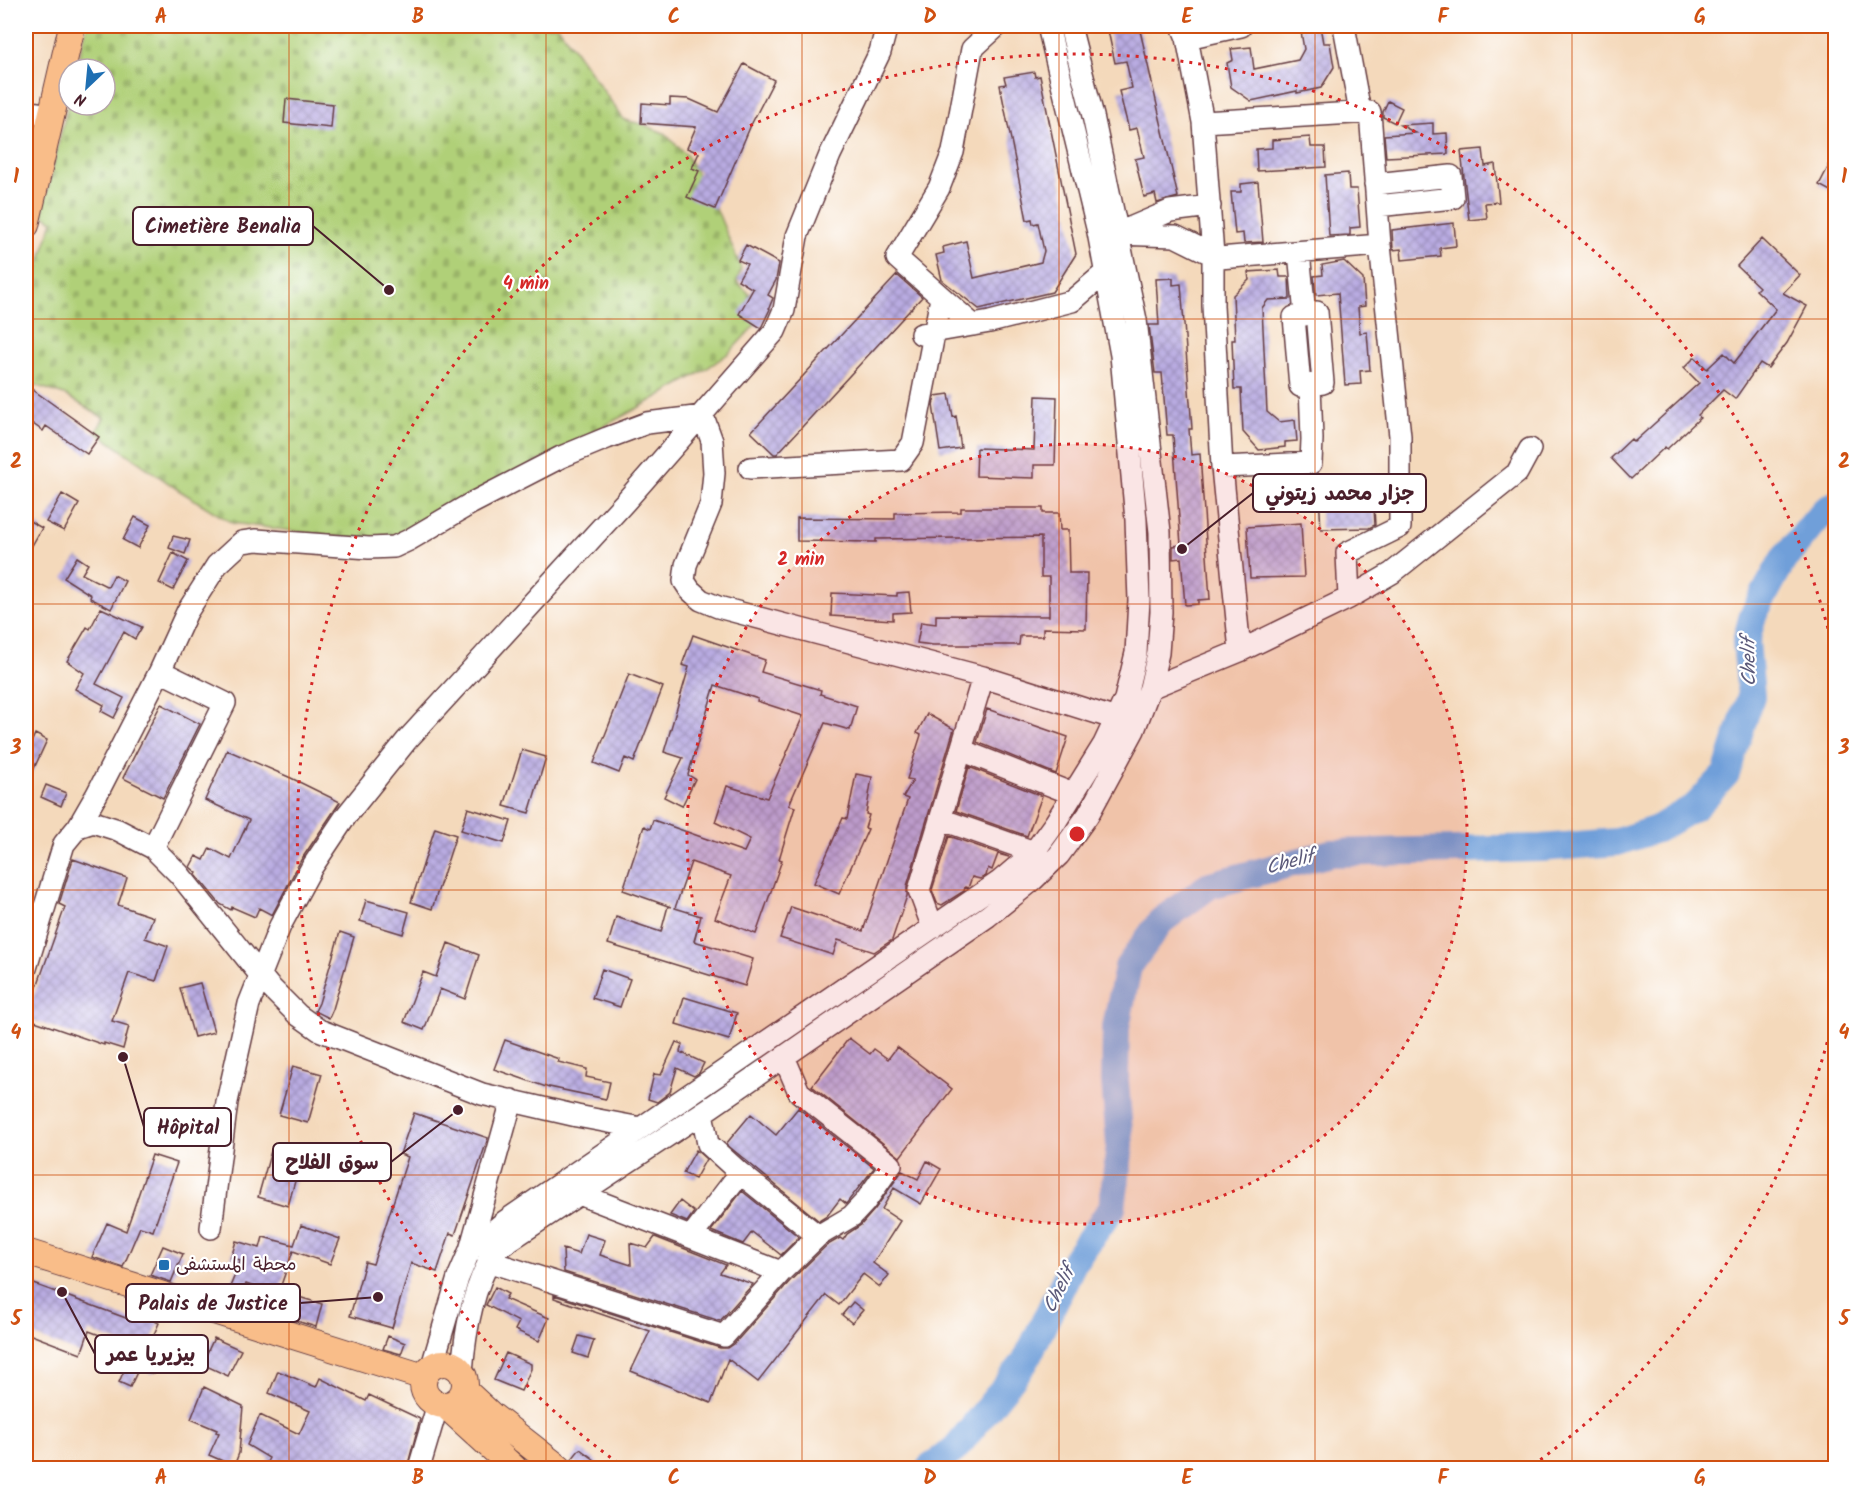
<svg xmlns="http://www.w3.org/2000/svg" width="1861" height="1494" font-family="Kalam,'Playpen Sans Arabic',sans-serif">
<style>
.cemetery{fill:url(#cemetery-stones);stroke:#7d7852;stroke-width:1.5}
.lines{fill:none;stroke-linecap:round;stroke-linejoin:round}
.river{stroke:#709fd9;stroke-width:28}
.building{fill:url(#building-cross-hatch)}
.minor-casing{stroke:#643b41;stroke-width:24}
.major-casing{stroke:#643b41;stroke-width:28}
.minor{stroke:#fff;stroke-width:21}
.major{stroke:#f9bd89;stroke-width:26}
.grid{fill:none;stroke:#d05011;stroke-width:1.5;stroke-opacity:0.55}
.ring{fill:none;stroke:#d62828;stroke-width:3;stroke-dasharray:3 6}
.poi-dot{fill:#1f6fb2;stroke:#fff;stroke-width:2}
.labels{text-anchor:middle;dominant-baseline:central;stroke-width:4.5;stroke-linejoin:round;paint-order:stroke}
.poi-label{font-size:18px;fill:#4a1f2b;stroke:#fff;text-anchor:start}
.water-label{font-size:20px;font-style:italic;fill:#5b5979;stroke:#fff}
.centre{fill:#d62828;stroke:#fff;stroke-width:3}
.ring-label{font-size:18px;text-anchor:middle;font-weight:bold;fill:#d62828;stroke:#fff;stroke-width:4.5;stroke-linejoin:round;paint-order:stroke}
.leader{fill:none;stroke:#4a1f2b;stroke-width:2}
.callout-dot{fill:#4a1f2b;stroke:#fff;stroke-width:2}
.callout{fill:#fff;stroke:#4a1f2b;stroke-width:2}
.callout-label{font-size:20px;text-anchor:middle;font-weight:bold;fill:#4a1f2b}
.neatline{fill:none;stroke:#d05011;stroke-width:2}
.grid-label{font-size:20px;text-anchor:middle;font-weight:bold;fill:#d05011}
</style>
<defs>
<pattern id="cemetery-stones" width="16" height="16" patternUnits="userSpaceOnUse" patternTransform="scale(1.5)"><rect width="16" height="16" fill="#b0d078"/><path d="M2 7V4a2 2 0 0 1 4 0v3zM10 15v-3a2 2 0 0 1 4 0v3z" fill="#99b268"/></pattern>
<pattern id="building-cross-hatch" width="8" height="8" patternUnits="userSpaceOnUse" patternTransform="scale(1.5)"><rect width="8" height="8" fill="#b9ace2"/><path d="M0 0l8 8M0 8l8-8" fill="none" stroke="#988bb7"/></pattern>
</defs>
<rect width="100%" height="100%" fill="#fff"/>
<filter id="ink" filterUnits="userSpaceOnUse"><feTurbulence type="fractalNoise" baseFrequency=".0167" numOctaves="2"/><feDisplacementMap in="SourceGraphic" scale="12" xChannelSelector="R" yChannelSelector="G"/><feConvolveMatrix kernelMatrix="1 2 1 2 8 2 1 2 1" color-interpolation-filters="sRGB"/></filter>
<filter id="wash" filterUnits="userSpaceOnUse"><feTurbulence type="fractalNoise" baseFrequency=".008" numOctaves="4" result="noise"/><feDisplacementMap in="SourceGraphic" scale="24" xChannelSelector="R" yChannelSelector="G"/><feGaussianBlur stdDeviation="1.35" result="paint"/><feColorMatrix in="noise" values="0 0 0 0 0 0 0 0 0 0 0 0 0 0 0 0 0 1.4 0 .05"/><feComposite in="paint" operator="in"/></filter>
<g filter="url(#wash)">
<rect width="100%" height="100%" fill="#f4d9bb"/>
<!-- cemetery -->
<path class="cemetery" d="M87 26H558L624 120 642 124 664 133 687 156 719 215 741 268 737 282 768 311 729 353 703 371 647 403 387 543 232 523 177 489 96 432 104 418 67 396 26 382 30 311 28 299 53 221 42 214 69 100V105H105V69H76Z"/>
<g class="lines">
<!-- river -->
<path class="river" d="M930 1468 955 1449 1025 1362 1074 1261 1112 1208 1120 1145 1115 1081 1116 1027 1128 967 1161 921 1210 885 1331 853 1541 848 1617 842 1657 829 1696 806 1726 774 1751 696 1746 642 1753 615 1783 560 1823 512 1836 504"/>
</g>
<g id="blocks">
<!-- building -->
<path class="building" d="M1107 26H1139L1178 197 1157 203 1155 194 1144 197 1135 159 1144 157 1137 128 1129 130 1119 91 1132 88 1126 61 1115 63Z
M1300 26H1320L1323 43H1330L1334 67 1321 88 1297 93V91L1251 101 1231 87 1227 63 1233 60 1231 49 1251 47 1254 69 1298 60 1304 49Z
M744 64 774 80 751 125 715 209 687 197 699 171 692 168 699 153 687 148 696 127 641 123 642 103 670 105V98L689 99 718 112Z
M1034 72 1035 77 1040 76 1076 254 1052 292 979 309 942 280 936 255 944 253 943 247 966 241 974 278 1041 262 1044 251 1038 223 1033 224 1032 219 1027 220 1000 85 1006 84 1004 77Z
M286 99 333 104 331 128 284 123Z
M1388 101 1402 108 1395 123 1383 117V112Z
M1433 123V134L1447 133 1448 154 1386 157 1384 135 1416 133 1400 125Z
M1310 137 1311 147H1325L1326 167 1257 171 1256 149 1272 148V140Z
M1483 149 1485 166 1495 164 1499 202 1485 203 1487 218 1469 220 1461 151Z
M1836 152V194L1819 185Z
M1348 173 1349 189H1357L1360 227 1350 228V235L1329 236 1325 175Z
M1258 182 1263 242 1244 243 1243 233 1235 234 1231 192H1241V184Z
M1454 223 1456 246 1440 248 1441 256 1402 260 1401 249 1393 250 1392 230Z
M1762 239 1800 275 1783 293 1807 306 1787 343 1768 368 1760 363 1735 399 1723 390 1698 415 1700 418 1667 449 1665 447 1631 479 1611 458 1631 439 1634 442 1699 383 1684 368 1695 357 1707 369 1724 353 1734 363 1776 309 1756 290 1759 287 1737 266Z
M746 245 779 263 776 280 768 295 773 298 769 308 770 309 761 328 739 314 753 289 738 280 747 264 738 260Z
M1344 261 1363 279 1365 306 1358 307 1360 333 1367 332 1370 370 1360 371 1361 384 1345 385 1338 293 1316 295 1314 276 1323 275 1322 265Z
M1279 270 1280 277H1289L1290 299 1268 300 1262 308 1267 412 1279 422 1295 420 1297 441 1285 442V447L1259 450 1243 432 1241 389H1234L1232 340H1235L1233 295 1249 280 1248 272Z
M897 275 922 297 777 454H774L751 432Z
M1173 278V285L1181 284 1192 429H1189L1191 455 1200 454 1210 599 1198 600V604L1185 605 1181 558 1173 559V546L1181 545 1173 435H1167L1162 373H1155L1149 325H1159L1156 279Z
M26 385 99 437 87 454 46 426 43 431 26 419Z
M949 394 953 417 956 416 961 448 940 451 933 405 935 396Z
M1036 396 1057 397 1055 465H1034V478L976 476 977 448 1034 450Z
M1372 474 1375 525 1369 528 1321 529 1318 478Z
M62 494 79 504 64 531 46 522Z
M961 508H1043V513H1059L1060 530H1068L1069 573H1087L1086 629 1043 628V636H1020L1019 645H933L917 643 921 622 936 624V615L1049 616V577H1041V537L876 539V542L797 541V518L895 519V513L961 512Z
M135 517 150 525 138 548 123 540Z
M26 519 42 528 26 556Z
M1301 523 1304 577 1250 578 1247 527Z
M173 536 190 540 185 554 169 548Z
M173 553 188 561 173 590 159 583Z
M77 557 88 564 82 574 108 587 114 575 125 581 111 609 90 598 91 595 64 578Z
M909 592 911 612 893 613V620L831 616 832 593 897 596V593Z
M101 608 142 627 135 639 124 632 96 684 124 698 114 718 101 711 104 705 75 689 84 673 67 661 87 627 90 629Z
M693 635 765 660 761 672 821 690 820 694 857 706 850 730 825 723 789 805 795 807 779 859 782 860 756 934 715 918 731 876 691 862 675 908 701 916 694 941 753 959 745 986 608 944 616 917 661 932 668 906 671 907 623 890 644 826 650 829 653 820 744 852 750 839 715 822 727 786 767 798 803 716 757 701 758 699 715 685 688 775 695 779 682 806 664 797 683 758 664 752 689 667 682 665Z
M629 674 663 687 634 762 625 758 619 773 594 763Z
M161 704 200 724 163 798 123 778Z
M987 709 1068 737 1056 774 977 742Z
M927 714 954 729 907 886V896L892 940 874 952 838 940 833 955 780 938 791 907 863 931 908 799 903 797 913 780 907 779 921 735 917 733Z
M35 734 47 740 26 786V754Z
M227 750 291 778 340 802 301 860 272 915 259 908 255 917 232 907 231 910 220 904 196 875 197 873 190 867 196 856 204 860 210 848 231 859 249 820 205 800Z
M522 750 546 757 529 813 504 806Z
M969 767 1042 796 1027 836 956 811Z
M856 774 872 777 866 814 869 815 865 828 868 829 839 894 814 883 843 818 847 819Z
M46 785 66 793 61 806 41 797Z
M468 808 511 821 504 843 461 830Z
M435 828 456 835 432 909 411 902Z
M949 836 1009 857 998 854 992 870 988 868 986 876 980 879 972 877 968 888 965 887 964 891 942 905 937 903 932 890Z
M73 859 127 878 118 905 153 917 145 938 168 946 156 981 129 973 112 1021 129 1026 123 1049 104 1043V1045L26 1018 65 907 59 904Z
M366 900 409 912 403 934 360 921Z
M340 932 354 937 333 1009 329 1018 315 1011 319 1003Z
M448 943 479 955 465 999 440 989 424 1030 404 1022 423 972 436 977Z
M602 969 630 979 620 1007 592 998Z
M200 983 214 1032 194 1037 180 988Z
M684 997 737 1013 729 1040 676 1024Z
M849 1038 870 1054 874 1049 888 1059 897 1047 952 1089 900 1157 812 1086Z
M505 1040 559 1059 558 1062 587 1069 586 1077 610 1082 606 1099 549 1087V1088L494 1069Z
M676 1042 682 1044 680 1052 704 1063 699 1073 694 1076 677 1068 670 1092 657 1102 648 1099 654 1074 661 1075Z
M293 1066 322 1074 308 1123 279 1115Z
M798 1108 874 1168 846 1204 840 1199 827 1216 819 1221 726 1144 751 1114 776 1135Z
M414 1113 488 1138 455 1235 450 1233 437 1272 411 1263 392 1328 350 1316 365 1262 373 1264 408 1157 400 1154Z
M696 1150 706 1159 695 1179 683 1173Z
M271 1151 301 1160 288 1206 258 1197Z
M152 1155 177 1163 153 1231 140 1227 123 1267 92 1257 107 1223 126 1231Z
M927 1161 941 1169 921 1204 894 1188 882 1209 900 1221 873 1263 889 1275 880 1287 863 1274 839 1305 826 1295 758 1382 728 1359 711 1403 631 1371 650 1331 554 1298V1295L720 1348H728L734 1344 790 1281 826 1246 840 1238 843 1240 847 1234 861 1225 875 1209 902 1171 918 1179Z
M742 1191 799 1237 781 1255 752 1232 743 1244 711 1231Z
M680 1201 694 1212 687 1222 670 1215Z
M301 1225 340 1239 330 1264 293 1251 279 1291 322 1304 316 1327 265 1311 271 1293 246 1284 239 1303 225 1299 241 1260 231 1258 236 1241 260 1248 263 1237 294 1245Z
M586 1234 605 1240 600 1255 631 1265 630 1243 647 1248 655 1237 726 1265 720 1273 753 1284 720 1321 564 1272 563 1249 579 1254Z
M163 1246 183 1254 171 1282 150 1275Z
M26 1281 134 1321 138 1313 159 1323 145 1354 159 1360 153 1374 139 1368 130 1387 119 1382 134 1348 89 1331 81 1354 26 1333Z
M495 1287 508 1294 505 1299 549 1318 539 1341 515 1330 519 1322 486 1305Z
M853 1302 863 1310 852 1323 842 1315Z
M388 1336 405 1343 401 1354 383 1349Z
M579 1336 594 1340 588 1358 573 1353Z
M214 1338 241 1350 228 1376 202 1364Z
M506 1353 531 1364V1369L521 1391 494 1380Z
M278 1371 316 1387 320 1378 366 1401 369 1395 420 1419 407 1468H275L266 1464 269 1458 247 1445 260 1415 299 1434 310 1411 269 1393Z
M204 1387 243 1406 239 1453 234 1466 209 1455 219 1433 216 1432 217 1430 191 1419Z
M580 1449 606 1468H582L571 1460Z"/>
</g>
</g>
<g filter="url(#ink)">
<use href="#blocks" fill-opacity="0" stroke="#643b41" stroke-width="1.5"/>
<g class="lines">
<!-- minor casing -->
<g class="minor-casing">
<path id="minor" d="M1182 26 1187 38 1203 122
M1344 26 1360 112
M1187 38 1241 26
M26 111 51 115
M1375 184 1451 176 1453 198 1377 206
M1123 231 1170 211 1210 206
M1105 237 1117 234 1175 236 1219 258 1380 245
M1299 252 1305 315
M1317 312 1323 383 1300 386 1294 317Z
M973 325 897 258 939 188 953 152 972 49 997 26
M921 334 990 322 1072 301 1106 272
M1222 467 1311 463 1312 439 1310 385
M750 468 901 460 913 443 941 298
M1240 651 1222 467 1213 306V255L1203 122 1370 112 1380 245 1400 436V527L1347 553 1349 598
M160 671 187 612 217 565 242 542 256 540 369 548 394 547 409 540 472 503 561 457 607 438 647 423 703 416 712 441 714 473 711 504 686 565 684 581 690 590 701 600 718 607 789 626 983 677 1129 723
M1150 688 1240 651 1349 598 1392 573 1517 473 1530 449
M961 750 1073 794
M940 819 1034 852
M78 827 97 794 160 671 225 703 153 848
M933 928 919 890 983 677
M26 968 64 844 78 827 93 822 118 830 153 848 179 874 269 986 298 1015 319 1030 482 1094 577 1116 641 1128
M702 1113 708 1144 740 1173 818 1236
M579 1194 781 1272
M211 1228 227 1102 249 1004 280 926 312 867 346 816 407 740 625 502 775 331 784 310 797 236 830 155 880 52 887 26
M691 1237 740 1173
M470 1250 512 1100
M488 1261 724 1336 781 1272 818 1236 852 1216 865 1202 891 1165 799 1092 784 1057
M432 1366 458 1278 470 1250 504 1222 999 882 1034 852 1055 823 1104 744 1125 699 1136 653 1139 600 1136 520 1121 355 1098 232 1048 26
M462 1372C465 1332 473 1281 498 1248L711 1107 988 916 1033 880 1059 855 1088 815 1134 730 1150 688 1158 653 1161 612 1160 532 1136 320 1093 116 1070 26
M419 1468 438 1404"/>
</g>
<!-- major casing -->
<g class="major-casing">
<path id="major" d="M26 225 72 26
M26 1252 424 1377
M423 1384a21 21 0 1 1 42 0a21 21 0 1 1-42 0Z
M464 1390 491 1415 559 1468
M445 1405 514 1468"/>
</g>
<!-- minor -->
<use href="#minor" class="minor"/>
<!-- major -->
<use href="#major" class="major"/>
</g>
</g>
<!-- grid -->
<path class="grid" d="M289 26V1468M546 26V1468M802 26V1468M1059 26V1468M1315 26V1468M1572 26V1468M26 319H1836M26 604H1836M26 890H1836M26 1175H1836"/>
<!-- distance rings -->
<circle cx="1077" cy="834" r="390" fill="#d62828" fill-opacity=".12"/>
<g class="ring">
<circle cx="1077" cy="834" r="390"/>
<path d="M1834 1016A779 779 0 0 1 1529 1468M625 1468A779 779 0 1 1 1834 652"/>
</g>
<!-- markers -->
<rect class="poi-dot" x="158" y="1259" width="12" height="12" rx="3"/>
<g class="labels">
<!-- poi labels -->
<g class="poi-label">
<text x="176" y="1265">محطة المستشفى</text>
</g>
<!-- water labels -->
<g class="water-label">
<text transform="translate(1750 662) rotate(-91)">Chelif</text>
<text transform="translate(1290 863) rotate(-15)">Chelif</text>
<text transform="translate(1060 1290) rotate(-64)">Chelif</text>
</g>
</g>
<circle cx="1077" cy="834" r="9" class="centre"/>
<g class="ring-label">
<text x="526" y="289">4 min</text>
<text x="801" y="565">2 min</text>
</g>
<!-- callouts -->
<path class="leader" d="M389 290L313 226M1182 549L1253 493M123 1057L144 1127M458 1110L391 1162M378 1297L300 1303M62 1292L95 1354"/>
<g class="callout-dot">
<circle cx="389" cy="290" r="6"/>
<circle cx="1182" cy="549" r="6"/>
<circle cx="123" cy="1057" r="6"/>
<circle cx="458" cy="1110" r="6"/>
<circle cx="378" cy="1297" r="6"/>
<circle cx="62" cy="1292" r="6"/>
</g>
<g class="callout">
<rect x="133" y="207" width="180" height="38" rx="6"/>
<rect x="1253" y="474" width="173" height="38" rx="6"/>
<rect x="144" y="1108" width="87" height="38" rx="6"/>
<rect x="273" y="1143" width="118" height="38" rx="6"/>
<rect x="126" y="1284" width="174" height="38" rx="6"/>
<rect x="95" y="1335" width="113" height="38" rx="6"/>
</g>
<g class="callout-label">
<text x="223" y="233">Cimetière Benalia</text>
<text x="1340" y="500">جزار محمد زيتوني</text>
<text x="188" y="1134">Hôpital</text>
<text x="332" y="1169">سوق الفلاح</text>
<text x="213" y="1310">Palais de Justice</text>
<text x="151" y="1361">بيزيريا عمر</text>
</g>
<!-- margin -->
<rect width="1861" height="1494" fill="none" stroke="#fff" stroke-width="66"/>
<!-- north arrow -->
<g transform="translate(87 87) rotate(206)"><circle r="28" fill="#ffffff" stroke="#b7a5aa" stroke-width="1.5"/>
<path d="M0-4.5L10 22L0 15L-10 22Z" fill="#1f6fb2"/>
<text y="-9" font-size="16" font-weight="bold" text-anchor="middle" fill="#4a1f2b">N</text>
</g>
<rect x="33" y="33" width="1795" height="1428" class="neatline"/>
<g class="grid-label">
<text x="161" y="23">A</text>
<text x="418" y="23">B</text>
<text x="674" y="23">C</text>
<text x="930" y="23">D</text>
<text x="1187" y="23">E</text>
<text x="1443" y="23">F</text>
<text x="1700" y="23">G</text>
<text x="16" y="183">1</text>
<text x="1844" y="183">1</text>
<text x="16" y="468">2</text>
<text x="1844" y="468">2</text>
<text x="16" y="754">3</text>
<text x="1844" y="754">3</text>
<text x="16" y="1039">4</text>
<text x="1844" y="1039">4</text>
<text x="16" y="1325">5</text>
<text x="1844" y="1325">5</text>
<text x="161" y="1484">A</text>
<text x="418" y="1484">B</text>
<text x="674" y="1484">C</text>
<text x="930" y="1484">D</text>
<text x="1187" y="1484">E</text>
<text x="1443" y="1484">F</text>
<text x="1700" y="1484">G</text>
</g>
</svg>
